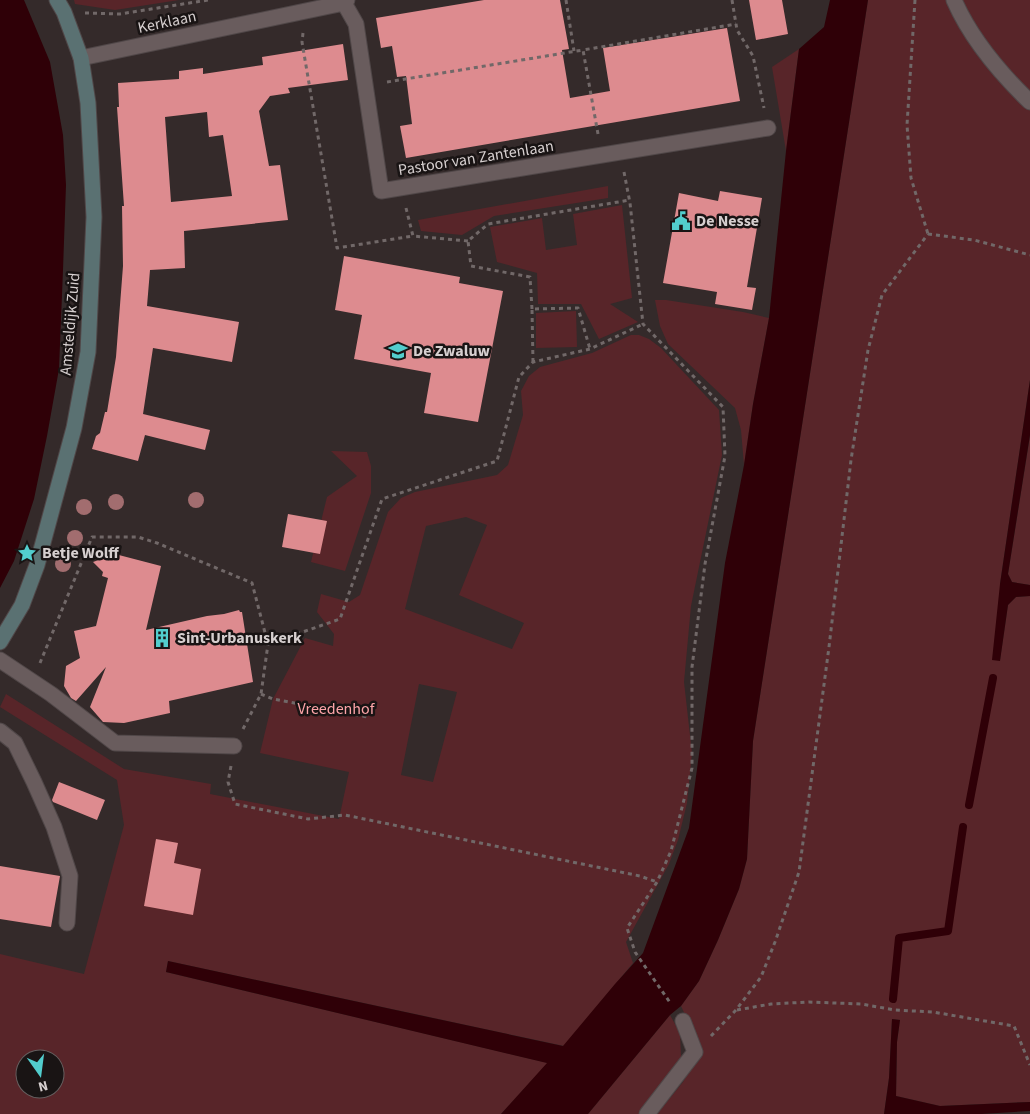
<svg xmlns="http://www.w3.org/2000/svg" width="1030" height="1114" font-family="'Source Sans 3',sans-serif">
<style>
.green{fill:#582529;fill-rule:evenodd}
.water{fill:#2f0007}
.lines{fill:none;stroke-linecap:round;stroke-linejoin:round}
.stream{stroke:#2f0007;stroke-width:8}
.building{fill:#dd8b8f;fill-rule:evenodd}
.lane-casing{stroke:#504748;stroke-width:17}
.street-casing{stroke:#504748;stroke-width:17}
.secondary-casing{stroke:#504748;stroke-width:17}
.path{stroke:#716868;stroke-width:3;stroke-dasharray:4 4;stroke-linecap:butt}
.lane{stroke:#695c5d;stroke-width:15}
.street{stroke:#695c5d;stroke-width:15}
.secondary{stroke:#5a7172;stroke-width:15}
.tree{fill:#a26d6f}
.labels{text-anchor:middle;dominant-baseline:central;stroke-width:5;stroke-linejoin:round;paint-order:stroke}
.street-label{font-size:16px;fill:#d6cfcf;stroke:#191414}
.poi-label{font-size:16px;font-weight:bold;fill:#d6cfcf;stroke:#191414;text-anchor:start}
.park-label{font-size:16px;fill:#fca4a8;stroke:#191414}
</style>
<rect width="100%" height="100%" fill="#342a2a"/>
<!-- green -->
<path class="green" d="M74 0H179L115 10 75 4Z
M868 0H1030V380L1000 584V660L1008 605 1016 597 1030 596V1102L940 1106 896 1096 897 1042 900 1020 892 1019 889 1078 884 1114H657L683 1082 690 1070 698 1062 702 1051 681 1006 699 981 718 940 739 889 747 859 753 741Z
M799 49 786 151 772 67Z
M608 186V198L494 216 462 235 421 231 418 220Z
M622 205 632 298 610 304 638 322 599 339 581 304H538L537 273 497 262 490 227 542 218 546 250 577 245 573 214Z
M655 300H666L743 312 769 318 753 404 744 465 741 430 735 408 668 344 660 326Z
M576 311 577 347 536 348V313Z
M631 335H639L649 339 661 348 719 410 722 455 691 606 684 682 692 753 687 803 678 840 669 864 626 942 633 963 564 1046 168 961 166 972 548 1063 501 1114H0V954L84 974 124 825 117 780 0 707 6 694 124 769 211 784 210 794 339 819 349 772 260 753 273 699 305 638 333 646 334 634 317 612 321 594 349 602 360 595 388 512 401 498 415 492 497 475 508 465 523 415 521 391 529 376 540 367 592 353ZM466 517 487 525 459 595 524 623 512 649 405 609 426 526ZM419 684 457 692 433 782 401 775ZM25 1059H55V1089H25Z
M1030 436V585L1012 582 1008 574Z
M331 451 367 452 371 466V493L345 571 311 562 327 497 357 476Z
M670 1015 680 1033 681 1057 673 1072 639 1114H588Z"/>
<!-- water -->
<path class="water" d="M0 0H24L50 62 63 135 66 185 63 270 59 369 47 436 34 499 14 561 0 588Z
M830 0H868L753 741 747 859 739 889 718 940 699 981 681 1006 670 1015 588 1114H501L547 1063 166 972 168 961 563 1046 615 984 643 953 689 828 725 563 744 465 753 404 769 318 786 151 799 49 824 27Z
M1030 380V435L1008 574 1012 582 1030 585V596L1016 597 1008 605 1000 661 992 660 1000 584Z
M892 1019 900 1020 897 1042 896 1096 940 1106 1030 1102V1111L981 1114H884L889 1078Z"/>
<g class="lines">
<!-- stream -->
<path class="stream" d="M969 805 993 678
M893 999 899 938 948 931 963 827"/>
</g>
<!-- building -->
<path class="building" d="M484 0H560L569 49 562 50 570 98 610 91 603 48 727 28 740 101 406 158 400 126 412 124 406 76 397 77 392 46 381 48 376 18Z
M749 0H782L788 34 756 40Z
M343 44 348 80 288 88 290 93 270 96 259 111 269 166 280 165 288 220 184 231 185 268 150 270 147 306 239 322 232 362 153 348 143 414 210 430 205 450 145 435 138 461 92 449 96 436 100 433 105 412H107L116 357 123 266 122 206H124L117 107H119L118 83 179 79V71L203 68V74L263 65 262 57ZM207 112 209 137 223 135 232 196 171 202 165 117Z
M720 191 762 198 747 287 756 288 752 310 715 304 717 292 663 283 679 193 718 201Z
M344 256 460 277 459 283 503 291 478 422 424 413 431 373 354 359 362 315 335 310Z
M288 514 327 521 320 554 282 547Z
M115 554 161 566 146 630 207 616 224 614 239 610 240 612H242L253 682 169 701 170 713 124 723 103 722 90 707 106 667 76 701 71 698 64 686 66 666 80 658 74 631 96 626 108 578 102 576 103 572 93 562Z
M59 782 105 800 97 820 53 802 52 800Z
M156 839 178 843 174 863 201 869 193 915 144 906Z
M0 866 60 876 51 927 0 919Z"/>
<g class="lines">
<!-- lane casing -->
<g class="lane-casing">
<path id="lane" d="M954 0C971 39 1000 73 1030 102
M0 660 51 694 115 743 234 746
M0 731 15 743 34 782 54 827 70 876 67 923"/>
</g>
<!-- street casing -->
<g class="street-casing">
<path id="street" d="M344 3 356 24 381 191 768 128
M81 58 344 3 347 0
M647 1114 695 1052 683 1021"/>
</g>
<!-- secondary casing -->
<g class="secondary-casing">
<path id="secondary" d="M0 642 22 605 37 565 74 428 88 352 94 217 88 103 81 58 64 12 57 0"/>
</g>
<!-- path -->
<path class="path" d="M566 0 574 51
M732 0 737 30 753 56 764 108
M915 0 907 125 911 178 928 234
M85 13 120 14 208 0
M303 33 302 42 337 248 413 236
M387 82 583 50
M598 134 583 50 736 24
M624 172 630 203 643 324 723 407 725 456 705 564 692 667V768L671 851 657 882 627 928 635 952 671 1004
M406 208 413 236 468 241
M928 234 974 240 1030 255
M532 309 530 277 471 266 468 241 488 224 630 200
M533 362 532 309 578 308 590 349
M40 663 92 537H138L157 543 252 583 268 644
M261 694 273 699 368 717
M243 729 261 694 268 644 340 619 382 499 497 461 519 377 533 362 590 349 643 324
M231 766 228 782 235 804 308 819 345 815 640 876 657 882
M737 1010 771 1004 809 1002 861 1004 895 1010 933 1012 1014 1026 1030 1065
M711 1036 736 1010 761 977 775 942 799 872 829 647 851 460 868 350 882 295 928 234"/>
<!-- lane -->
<use href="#lane" class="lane"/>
<!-- street -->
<use href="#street" class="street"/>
<!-- secondary -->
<use href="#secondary" class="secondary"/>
</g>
<!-- trees -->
<g class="tree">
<circle cx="196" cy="500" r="8"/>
<circle cx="116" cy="502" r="8"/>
<circle cx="84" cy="507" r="8"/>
<circle cx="75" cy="538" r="8"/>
<circle cx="63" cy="564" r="8"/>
</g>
<!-- icons -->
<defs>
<g id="civic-bare" transform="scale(1.5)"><path d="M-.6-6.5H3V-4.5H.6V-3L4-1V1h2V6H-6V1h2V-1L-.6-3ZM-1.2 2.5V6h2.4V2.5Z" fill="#52cdcd" stroke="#191414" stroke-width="2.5" paint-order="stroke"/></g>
<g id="school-bare" transform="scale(1.5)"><path d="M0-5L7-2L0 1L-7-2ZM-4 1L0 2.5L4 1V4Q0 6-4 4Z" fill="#52cdcd" stroke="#191414" stroke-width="2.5" paint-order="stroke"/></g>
<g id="sight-bare" transform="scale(1.5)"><path d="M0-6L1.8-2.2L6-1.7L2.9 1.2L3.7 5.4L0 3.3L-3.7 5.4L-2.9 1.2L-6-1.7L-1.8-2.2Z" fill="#52cdcd" stroke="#191414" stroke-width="2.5" paint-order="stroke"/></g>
<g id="building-bare" transform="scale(1.5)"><path d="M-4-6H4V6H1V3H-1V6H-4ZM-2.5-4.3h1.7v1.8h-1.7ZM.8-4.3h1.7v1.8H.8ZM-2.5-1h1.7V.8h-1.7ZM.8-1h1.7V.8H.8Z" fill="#52cdcd" stroke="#191414" stroke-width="2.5" paint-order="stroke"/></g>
</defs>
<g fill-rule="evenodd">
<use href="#civic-bare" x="681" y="221"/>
<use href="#school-bare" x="398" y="351"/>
<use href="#sight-bare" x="27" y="553"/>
<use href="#building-bare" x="162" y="638"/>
</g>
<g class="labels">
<!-- street labels -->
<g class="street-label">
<text transform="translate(167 22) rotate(-12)">Kerklaan</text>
<text transform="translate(476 158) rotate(-9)">Pastoor van Zantenlaan</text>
<text transform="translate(70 324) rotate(-85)">Amsteldijk Zuid</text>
</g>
<!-- poi labels -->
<g class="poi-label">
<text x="696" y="221">De Nesse</text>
<text x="413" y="351">De Zwaluw</text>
<text x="42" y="553">Betje Wolff</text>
<text x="177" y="638">Sint-Urbanuskerk</text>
</g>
<!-- park labels -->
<g class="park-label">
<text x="336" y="709">Vreedenhof</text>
</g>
</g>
<!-- north arrow -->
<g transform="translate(40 1074) rotate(166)"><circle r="24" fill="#191414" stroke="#655f5f"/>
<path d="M0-4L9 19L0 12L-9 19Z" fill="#52cdcd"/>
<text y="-8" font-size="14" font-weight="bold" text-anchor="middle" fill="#d6cfcf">N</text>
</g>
</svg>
